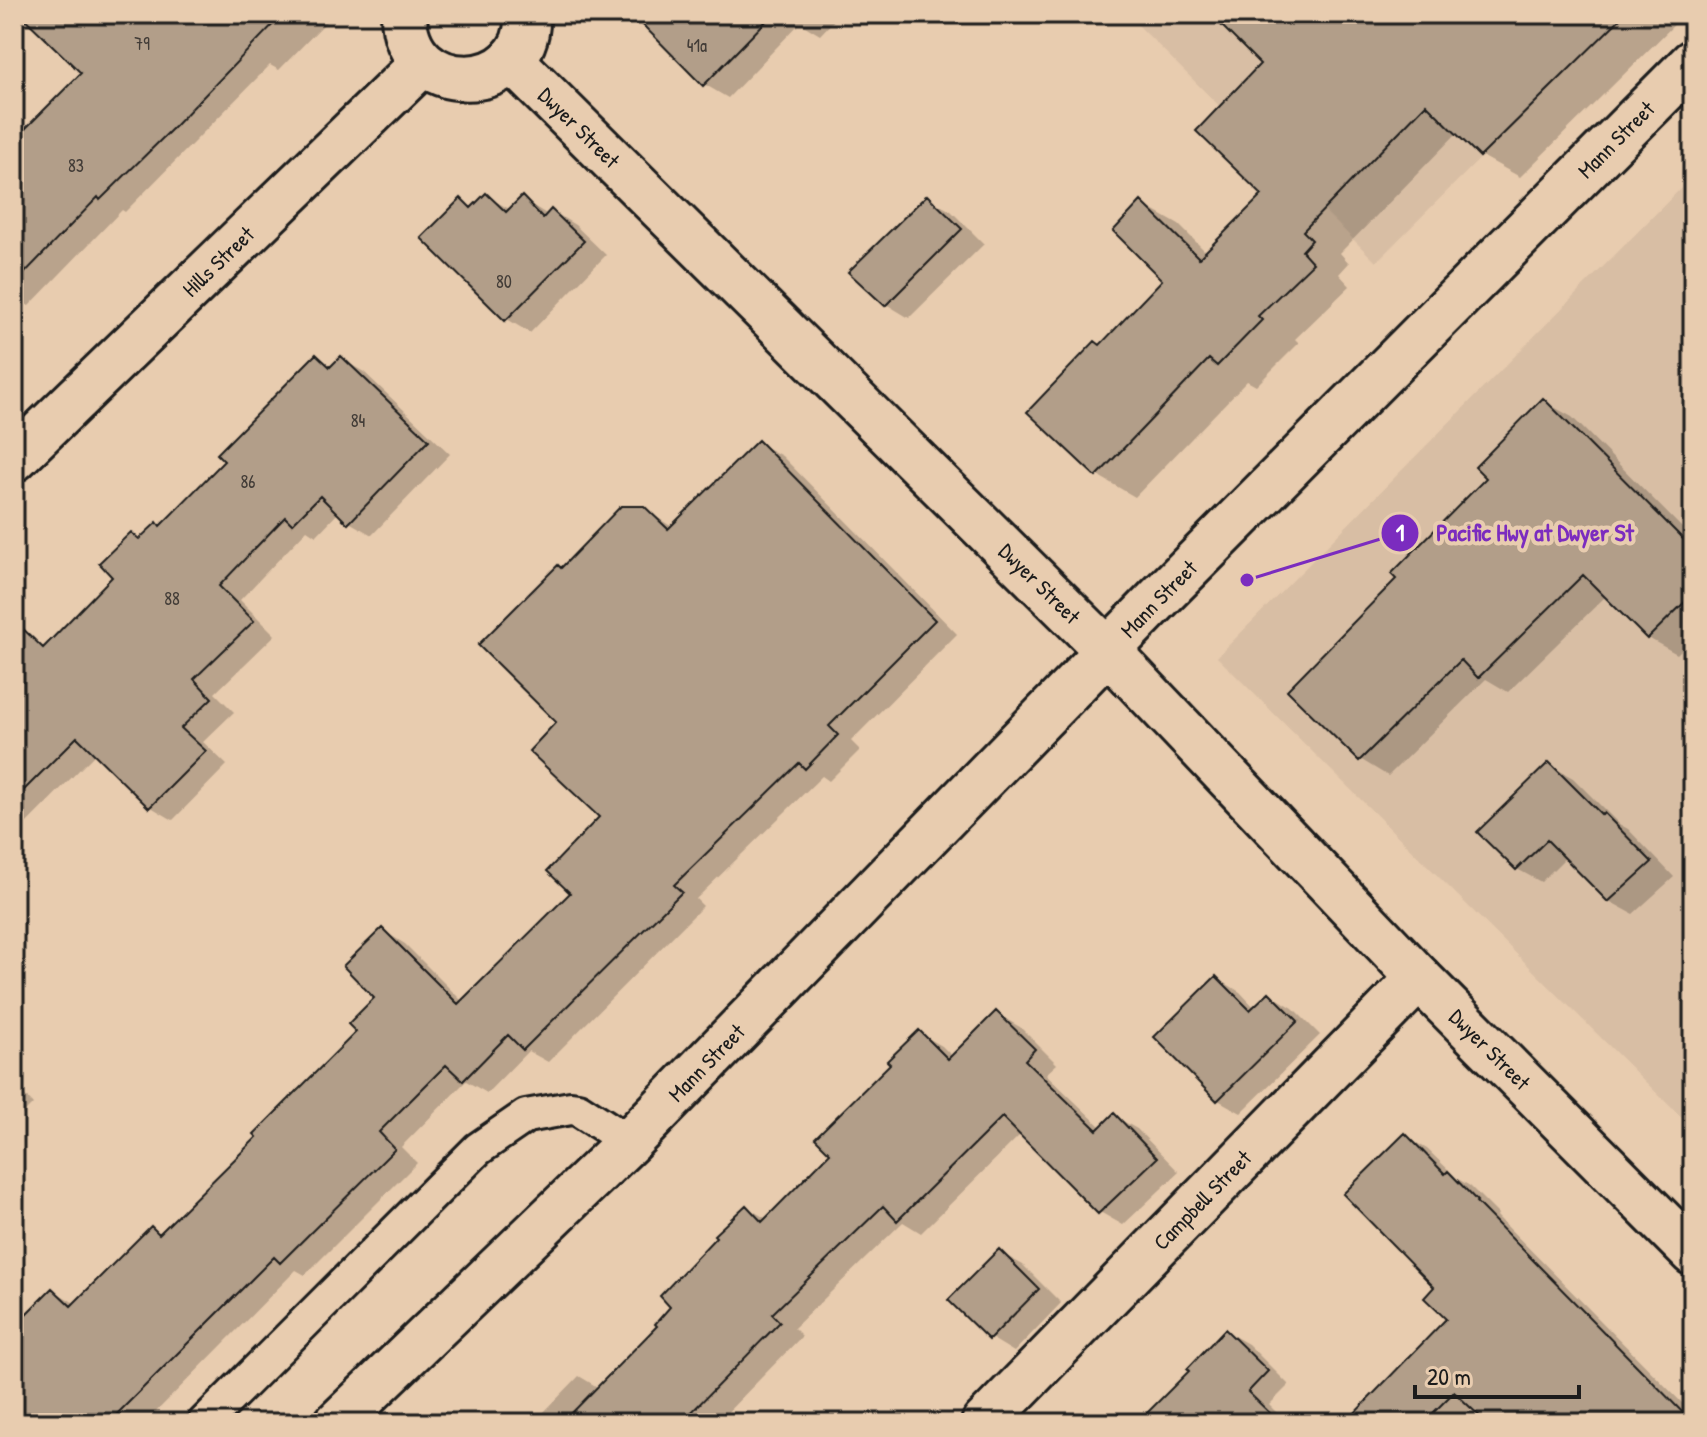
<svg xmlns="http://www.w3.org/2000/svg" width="1707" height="1437" font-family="'Patrick Hand',sans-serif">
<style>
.built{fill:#d8bea4}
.shadow{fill:#0003}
.building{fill:#b29e89;stroke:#1c1c1c;stroke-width:2}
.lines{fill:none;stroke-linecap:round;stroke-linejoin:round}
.lane-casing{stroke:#1c1c1c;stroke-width:38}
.street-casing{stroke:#1c1c1c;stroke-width:50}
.primary-casing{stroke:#1c1c1c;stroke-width:50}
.lane{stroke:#e8ccaf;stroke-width:32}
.street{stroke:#e8ccaf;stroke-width:44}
.primary{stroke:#e8ccaf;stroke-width:44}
.labels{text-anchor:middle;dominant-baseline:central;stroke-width:8;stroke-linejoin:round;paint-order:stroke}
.number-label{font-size:18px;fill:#423c37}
.street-label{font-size:22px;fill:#1c1c1c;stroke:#e8ccaf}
.leader{fill:none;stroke:#7b2cbf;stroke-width:3}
.callout-dot{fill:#7b2cbf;stroke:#e8ccaf;stroke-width:3}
.mark-label{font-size:24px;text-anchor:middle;font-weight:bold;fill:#fff}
.callout-label{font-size:24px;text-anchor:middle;font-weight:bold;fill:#7b2cbf;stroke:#e8ccaf;stroke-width:8;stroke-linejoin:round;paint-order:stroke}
</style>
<rect width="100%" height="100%" fill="#e8ccaf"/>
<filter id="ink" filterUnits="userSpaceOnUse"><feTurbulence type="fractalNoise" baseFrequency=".0125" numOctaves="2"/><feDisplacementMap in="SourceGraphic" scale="16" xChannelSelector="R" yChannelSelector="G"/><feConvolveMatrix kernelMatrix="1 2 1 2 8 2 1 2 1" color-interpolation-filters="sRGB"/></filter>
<g filter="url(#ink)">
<!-- built -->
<path class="built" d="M1127 14H1625L1376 262Z
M1693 176V1129L1217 657Z"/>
<!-- shadow -->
<path class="shadow" d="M23 14H320L327 21 279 70 270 65 125 212 122 210 29 306 19 300 14 305V143L84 73Z
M635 14H840L820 35 800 23 728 98 704 84Z
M1249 14H1685L1520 177 1482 156 1458 132 1340 253 1349 263 1339 274 1350 286 1295 339 1299 343 1256 386 1247 381 1135 497 1097 475 1101 346 1165 280 1142 204 1179 225 1207 253 1264 195 1263 64Z
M486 196 511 210 522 199 548 215 552 211 575 225 606 255 530 333 507 319 462 201 474 208Z
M927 198 951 211 984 244 909 318 886 304Z
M316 357 333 367 341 359 364 372 450 454 372 535 349 522 339 512 316 536 307 530 240 600 275 635 215 693 234 712 203 742 227 765 173 820 151 807 96 753 14 836V663L35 643 45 649 115 577 131 534 141 540 161 527 227 461Z
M1543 401 1572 417 1693 539V638L1677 654 1648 638 1606 596 1508 692 1486 679 1388 776 1360 759 1398 579 1489 478Z
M758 443 782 456 957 634 851 741 860 750 829 781 822 776 696 899 703 906 548 1062 528 1051 487 1093 466 1081 401 1147 417 1163 305 1275 296 1270 145 1423H14V1329L53 1290 76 1304 152 1229 161 1234 260 1137 359 1032 377 998 382 930 405 944 463 1002 572 893 602 817 559 722 562 569 643 508 672 527Z
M1549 765 1573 778 1619 824 1628 829 1674 877 1633 914 1609 901 1566 857 1541 882 1517 869 1480 832Z
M1217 978 1240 992 1255 1008 1270 994 1293 1008 1320 1035 1241 1113 1218 1100Z
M997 1014 1020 1027 1057 1064 1046 1074 1102 1128 1114 1116 1137 1129 1179 1172 1123 1225 1100 1212 1022 1133 921 1233 903 1222 794 1328 802 1336 717 1423H549L541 1415 579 1376 599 1388 660 1326 746 1207 767 1219 833 1153 893 1064 919 1033 942 1046 953 1057Z
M14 1084 33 1104 14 1123Z
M1405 1136 1427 1149 1458 1179 1470 1186 1498 1214 1497 1216 1693 1414V1423H1489L1473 1407 1458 1423H1348L1449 1319 1437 1287Z
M999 1252 1023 1265 1061 1303 1014 1352 991 1338 951 1300Z
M1225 1331 1248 1344 1289 1385 1269 1405 1287 1423H1148Z"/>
<!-- building -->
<path class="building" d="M20 14H283L174 127 100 200 98 197 14 284V140L81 73Z
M632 14H773L703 86Z
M1210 14H1625L1480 157 1426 104 1303 231 1312 240 1302 251 1313 263 1258 316 1262 320 1217 366 1209 359 1096 477 1027 412 1095 341 1100 345 1162 280 1113 231 1141 201 1199 258 1262 195 1196 131 1260 64Z
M486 193 506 212 522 196 543 218 551 209 584 241 505 321 421 238 461 198 471 208Z
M927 195 962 229 885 306 848 272Z
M316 354 330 367 341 356 429 440 348 524 320 496 292 524 285 517 219 586 254 621 194 679 212 698 181 728 206 751 149 808 77 737 14 800V620L43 648 112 577 99 563 131 532 139 539 157 522 160 526 224 461 217 454Z
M1543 398 1693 549V594L1647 639 1583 575 1478 678 1461 660 1359 761 1287 690 1396 579 1391 574 1486 478 1475 467Z
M758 440 935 620 829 726 838 735 805 769 799 763 674 885 682 892 523 1050 508 1035 463 1081 446 1065 379 1132 395 1149 280 1263 274 1257 108 1423H31L14 1407V1326L52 1288 71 1306 151 1226 159 1234 257 1137 254 1134 356 1032 348 1024 374 998 343 966 382 928 458 1004 570 893 547 871 599 817 529 751 556 722 478 645 558 565 561 568 621 506H644L668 529Z
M1549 762 1602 815 1604 813 1652 862 1608 902 1547 840 1516 870 1477 832Z
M1216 976 1250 1010 1269 992 1298 1021 1217 1101 1154 1037Z
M996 1011 1035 1049 1025 1060 1097 1130 1114 1113 1157 1158 1098 1214 1002 1117 897 1221 883 1206 772 1314 780 1322 681 1423H562L657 1326 655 1324 670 1307 660 1296 716 1237 714 1235 746 1205 762 1222 830 1153 815 1138 890 1064 887 1061 919 1030 948 1059Z
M1405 1133 1445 1174 1448 1171 1477 1201 1476 1202 1693 1423H1487L1454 1392 1423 1423H1345L1446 1319 1424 1298 1434 1287 1343 1194Z
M999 1249 1039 1289 989 1340 948 1300Z
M1225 1329 1268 1371 1248 1392 1280 1423H1137L1189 1371 1187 1369Z"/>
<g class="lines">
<!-- lane casing -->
<g class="lane-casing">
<path id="lane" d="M204 1423 478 1149 526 1116 571 1108 578 1109 629 1142"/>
</g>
<!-- street casing -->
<g class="street-casing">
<g id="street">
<path d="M404 14C404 101 532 97 527 14"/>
<path id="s1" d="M511 60 1108 651 1419 978 1693 1253"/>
<path id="s2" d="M14 459 423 63"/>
<path id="s3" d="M984 1423 1419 978"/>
</g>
</g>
<!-- primary casing -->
<g class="primary-casing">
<g id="primary">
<path id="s4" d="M337 1423 629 1142 1159 598 1693 62"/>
</g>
</g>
<!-- lane -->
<use href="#lane" class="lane"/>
<!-- street -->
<use href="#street" class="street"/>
<!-- primary -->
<use href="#primary" class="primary"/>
</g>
</g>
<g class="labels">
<!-- number labels -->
<g class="number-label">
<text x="142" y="43">79</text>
<text x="697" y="45">41a</text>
<text x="76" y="165">83</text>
<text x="504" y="281">80</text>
<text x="358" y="420">84</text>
<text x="248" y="481">86</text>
<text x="172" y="598">88</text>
</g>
<!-- street labels -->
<g class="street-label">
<text stroke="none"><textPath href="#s1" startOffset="96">Dwyer Street</textPath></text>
<text stroke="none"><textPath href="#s4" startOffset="1812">Mann Street</textPath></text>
<text stroke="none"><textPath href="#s2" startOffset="284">Hills Street</textPath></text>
<text stroke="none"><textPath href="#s1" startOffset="744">Dwyer Street</textPath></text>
<text stroke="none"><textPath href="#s4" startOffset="1164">Mann Street</textPath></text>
<text stroke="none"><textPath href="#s1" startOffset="1392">Dwyer Street</textPath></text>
<text stroke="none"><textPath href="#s4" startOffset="516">Mann Street</textPath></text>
<text stroke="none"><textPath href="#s3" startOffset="312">Campbell Street</textPath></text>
</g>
</g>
<!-- callouts -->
<path class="leader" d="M1247 580L1400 533"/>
<g class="callout-dot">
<circle cx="1247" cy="580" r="8"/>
<circle cx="1400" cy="533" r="20"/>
</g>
<g class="mark-label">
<text x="1400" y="541">1</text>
</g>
<g class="callout-label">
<text x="1535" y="541">Pacific Hwy at Dwyer St</text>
</g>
<!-- margin -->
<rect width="1707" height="1437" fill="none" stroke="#e8ccaf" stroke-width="48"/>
<rect x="24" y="24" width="1659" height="1389" fill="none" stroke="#1c1c1c" stroke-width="3" filter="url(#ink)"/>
<!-- scale -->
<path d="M1415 1385v12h164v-12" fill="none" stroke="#1c1c1c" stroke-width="4"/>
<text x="1427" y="1385" font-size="24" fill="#1c1c1c" stroke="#e8ccaf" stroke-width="6" paint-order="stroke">20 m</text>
</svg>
